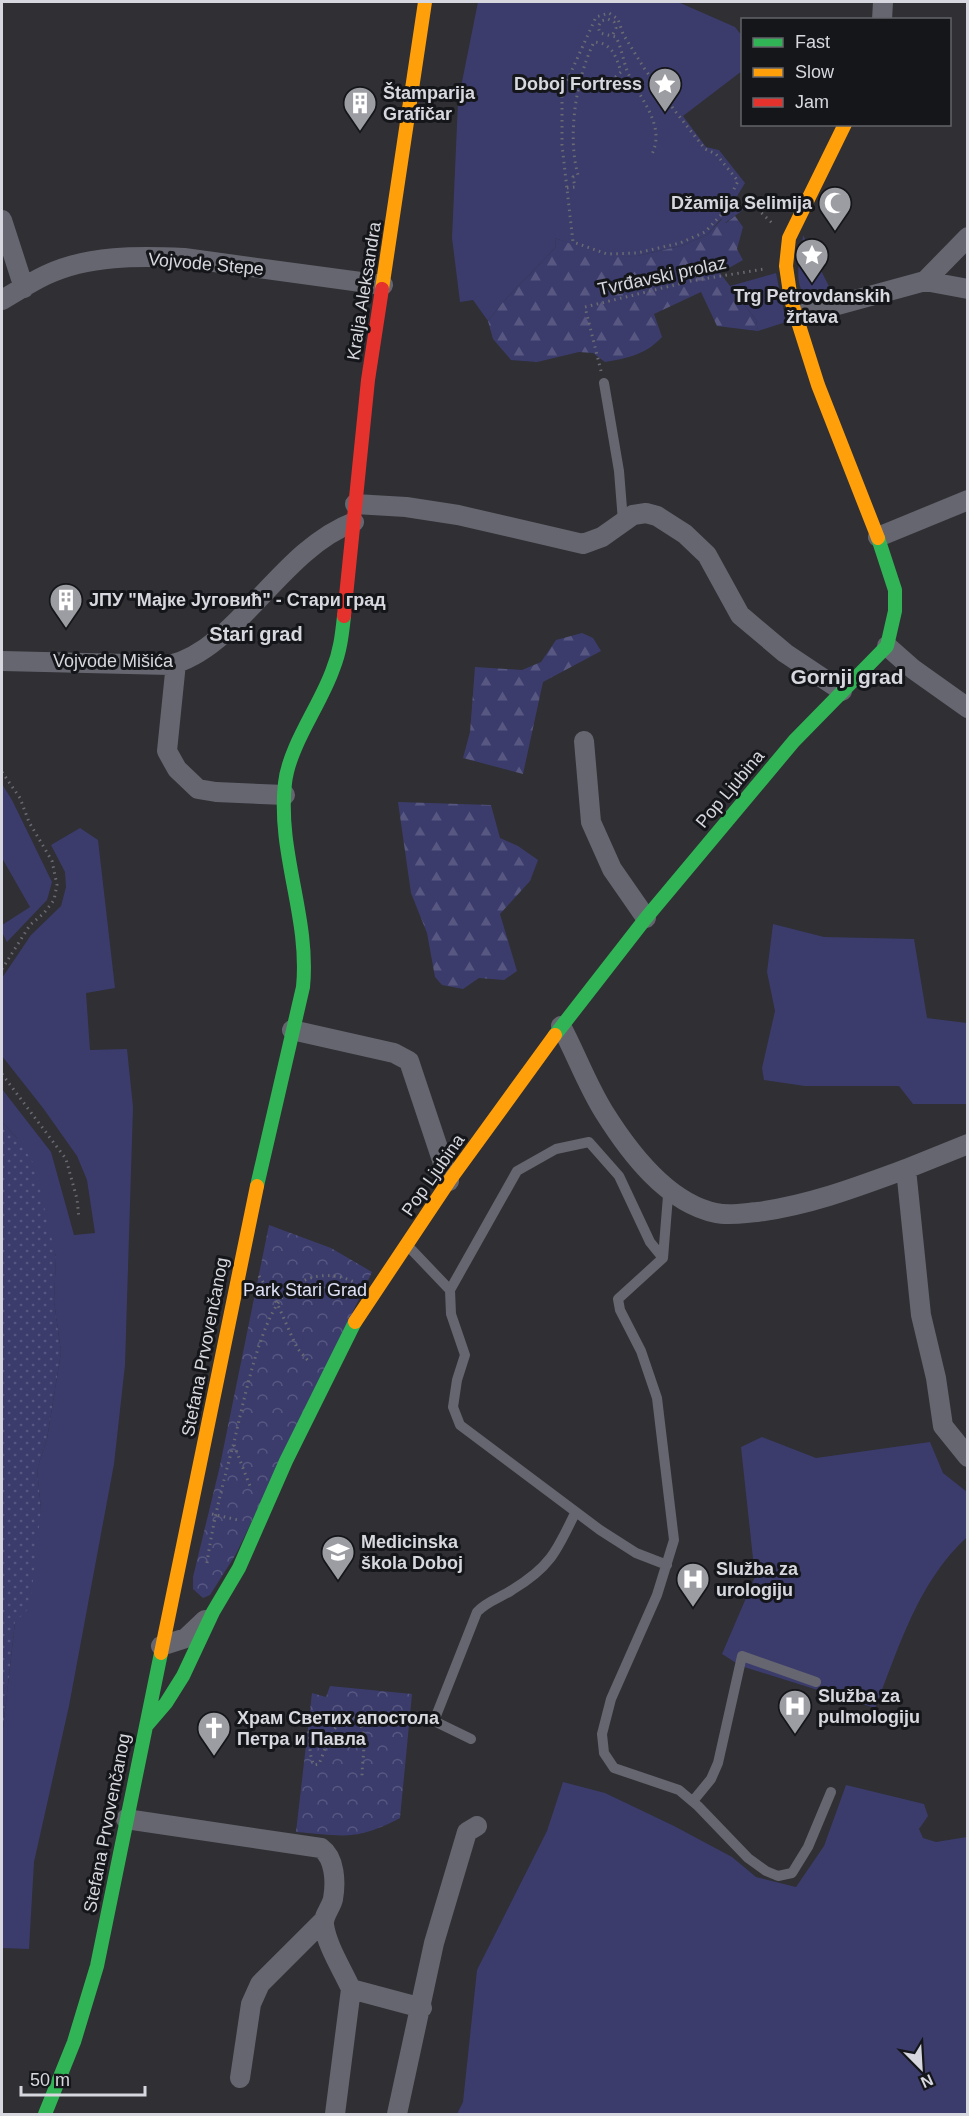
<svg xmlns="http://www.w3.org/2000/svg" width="969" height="2116" font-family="Arial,sans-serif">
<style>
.grass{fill:#3b3c6c}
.forest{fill:url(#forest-firs)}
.park{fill:url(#park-crowns)}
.garden{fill:url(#garden-dots)}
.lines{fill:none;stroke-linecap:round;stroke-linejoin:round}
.path{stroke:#6a6b72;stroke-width:3;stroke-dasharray:1.5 4.5;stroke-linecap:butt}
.lane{stroke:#666670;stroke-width:10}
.street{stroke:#666670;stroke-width:20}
.fast{stroke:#30b455;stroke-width:14}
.slow{stroke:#ff9f0a;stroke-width:14}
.jam{stroke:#e5322d;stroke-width:14}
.labels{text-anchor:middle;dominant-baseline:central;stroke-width:6;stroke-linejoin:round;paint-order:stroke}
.poi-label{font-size:18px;font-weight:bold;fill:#d7d8df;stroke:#15161a;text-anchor:start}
.street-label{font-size:18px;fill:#d7d8df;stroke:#15161a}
.park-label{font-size:18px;fill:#dee1f5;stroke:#15161a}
.neighbourhood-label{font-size:20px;font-weight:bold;fill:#d7d8df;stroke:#15161a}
.quarter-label{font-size:21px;font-weight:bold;fill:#d7d8df;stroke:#15161a}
</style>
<defs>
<pattern id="forest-firs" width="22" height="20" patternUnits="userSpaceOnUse" patternTransform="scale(1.5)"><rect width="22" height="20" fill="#3b3c6c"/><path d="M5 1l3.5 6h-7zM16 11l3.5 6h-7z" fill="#575781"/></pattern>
<pattern id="park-crowns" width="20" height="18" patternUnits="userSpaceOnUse" patternTransform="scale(1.5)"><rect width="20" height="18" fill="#3b3c6c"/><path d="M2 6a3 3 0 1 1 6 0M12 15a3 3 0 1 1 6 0" fill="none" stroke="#575781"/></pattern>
<pattern id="garden-dots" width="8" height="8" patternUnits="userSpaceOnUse" patternTransform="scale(1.5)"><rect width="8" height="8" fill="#3b3c6c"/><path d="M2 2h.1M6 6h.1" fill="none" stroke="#575781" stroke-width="1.8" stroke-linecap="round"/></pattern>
</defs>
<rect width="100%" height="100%" fill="#2f2f34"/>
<!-- grass -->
<path class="grass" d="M478 2H678L735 27 742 36V71L683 116 706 147 719 150 745 183 736 198 743 210 725 223 721 219 707 235 681 246 637 256 607 258 555 238 556 247 503 302 488 321 473 300 460 302 452 238 458 102Z
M803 235 835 298 813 302C789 290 801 256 803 235Z
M776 273 786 322 758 331 756 320 730 286Z
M2 784 12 800 52 882 47 900 7 942 2 932V925L30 907 2 858Z
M80 828 98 840 115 988 86 993 90 1050 127 1049 133 1107 125 1365 114 1464 69 1706 34 1862 29 1949 2 1948V1738L15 1622 41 1509 37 1469 47 1439 61 1352 54 1301 56 1256 17 1138 2 1122V1089L51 1152 74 1235 95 1233 87 1180 77 1156 43 1108 2 1056V978L31 935 61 906 66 887 65 872 51 845Z
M773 924 824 937 914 939 927 1018 967 1023V1104H913L899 1086H805L764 1080 762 1068 775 1011 767 972Z
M762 1437 816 1458 930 1442 943 1473 967 1492V1537C918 1582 899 1647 875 1708L741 1666 722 1654 755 1577 741 1447Z
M563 1782 605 1793 674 1826 732 1857 756 1877 796 1887 824 1846 846 1785 924 1804 928 1816 919 1829 923 1838 936 1842 967 1837V2114H457L463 2102 477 1970 547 1831Z"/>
<!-- forest -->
<path class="forest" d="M735 216 743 227 737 249 743 260 720 273 756 320 758 331 717 326 701 292 654 314 662 337C645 355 628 358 605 362L593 353 579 352 537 362 511 360 493 339 488 321 503 302 556 247 555 238 607 257 637 256 681 246 707 235 722 219 726 223Z
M582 633 593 638 601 651 543 682 523 774 463 758 470 732 475 667 522 670 541 662 556 640Z
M398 802 491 805 500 838 518 846 538 860 530 881 500 914 517 971 504 980 479 978 463 989 442 985 435 977 427 933 411 893Z"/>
<!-- park -->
<path class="park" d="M269 1225 331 1248 372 1272 236 1554 210 1595 203 1598 193 1589V1577L219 1470Z
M330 1686 412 1694 400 1818C356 1841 344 1836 296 1832L312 1693 326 1697Z"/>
<!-- garden -->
<path class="garden" d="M2 1122 17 1138 34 1164 56 1257 54 1301 61 1352 47 1439 37 1469 41 1509 30 1607 15 1622 2 1738Z"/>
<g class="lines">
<!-- path -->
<path class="path" d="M613 34 616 28 614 22 608 19 601 21 598 27 600 33 616 37C622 49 623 61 628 73 640 99 666 125 652 154
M567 188 575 187 573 177 578 175C567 136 576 79 594 42 612 43 616 56 621 72L613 79
M740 206 747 199 772 223
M721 215 705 232 680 243 637 253 607 254 573 242 562 145V92L596 17 609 13 618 19 623 34 644 68 675 111 705 149 716 154 738 181 733 191
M601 371 585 307 691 281 764 269
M2 772 20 798 29 822 52 861 57 885 54 900 44 913 30 925 2 969
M2 1074 66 1159 77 1199 79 1218
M259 1276 277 1303 297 1348 310 1363
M234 1445 250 1486
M212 1514 238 1520
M207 1563C213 1521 223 1483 234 1442 243 1405 260 1317 287 1292 306 1274 331 1271 354 1282
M299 1710C316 1726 305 1748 314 1765L319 1764C327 1746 332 1720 353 1716 370 1727 362 1757 362 1776"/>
<!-- lane -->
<path class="lane" d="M604 383 619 471 623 521
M672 1191 668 1196 663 1258 618 1299 620 1310 641 1351 657 1398 674 1540 657 1595 611 1699 602 1734 604 1753 614 1768 679 1790 698 1806 748 1858 766 1871 778 1876 792 1873 808 1847 831 1792
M408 1246 450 1290 451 1314 465 1355 457 1380 453 1407 460 1425 600 1530 636 1553 667 1565
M450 1290 517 1171 556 1149 589 1142 619 1176 650 1242 663 1258
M471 1739 434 1721 477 1612C487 1601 500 1598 512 1590 550 1567 557 1551 575 1513
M693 1801 711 1779 718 1763 742 1656 816 1682"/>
<!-- street -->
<path class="street" d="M882 20 883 2
M2 220 24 288
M925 281 968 237
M2 300C16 292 31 282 46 275 88 255 139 256 184 258L383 285
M797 316 925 281 968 289
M355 504 406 507 458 515 583 544 602 537 633 515 646 513 657 516 685 534 707 555 740 615 785 653 842 691
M878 537 968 500
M887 646 913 669 968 708
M2 661 170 665C238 648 280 550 354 522
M176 663 167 751 177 769 198 789 216 792 285 795
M584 741 591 822 612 869 646 918
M561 1026C576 1054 587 1085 604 1112 629 1152 667 1203 716 1213 729 1216 745 1213 757 1212 810 1205 857 1187 906 1169L921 1315 936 1378 943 1426 968 1457
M292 1030 394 1053 409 1061 449 1181
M906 1169 968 1144
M161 1646 186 1638 205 1620
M126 1819 321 1848C335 1858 336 1882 333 1899 331 1908 323 1915 324 1925 327 1946 342 1969 351 1989L422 2008
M240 2078 251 2004 260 1984 323 1921
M335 2114 351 1989
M397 2114 434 1943 467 1832 477 1826"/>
<!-- fast -->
<path class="fast" d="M555 1035 646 918 794 741 887 646 895 611V590L878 538
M257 1186 303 987C310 917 277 853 285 783 289 746 321 704 333 669 340 652 342 635 344 616
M148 1724 166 1703 183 1676 213 1612 239 1568 286 1461 355 1322
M45 2114 74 2042 97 1966 161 1653"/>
<!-- slow -->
<path class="slow" d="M845 124 789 238 786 266 791 300 818 385 878 538
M382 289 425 2
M355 1322 449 1181 555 1035
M161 1653 257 1186"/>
<!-- jam -->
<path class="jam" d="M344 616 368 380 382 289"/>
</g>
<!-- icons -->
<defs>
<g id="sight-pin" transform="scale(1.725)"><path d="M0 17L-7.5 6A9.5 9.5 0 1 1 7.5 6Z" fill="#9c9da3" stroke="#15161a"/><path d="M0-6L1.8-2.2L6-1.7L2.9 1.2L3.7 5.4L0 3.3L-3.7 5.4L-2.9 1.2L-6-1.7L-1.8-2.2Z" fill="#fff"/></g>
<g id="building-pin" transform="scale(1.725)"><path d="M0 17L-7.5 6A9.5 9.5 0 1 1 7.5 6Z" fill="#9c9da3" stroke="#15161a"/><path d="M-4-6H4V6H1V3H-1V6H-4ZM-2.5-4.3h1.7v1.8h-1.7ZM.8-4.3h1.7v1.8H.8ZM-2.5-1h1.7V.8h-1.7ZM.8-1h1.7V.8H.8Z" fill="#fff"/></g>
<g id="mosque-pin" transform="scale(1.725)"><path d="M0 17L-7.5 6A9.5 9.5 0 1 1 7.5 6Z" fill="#9c9da3" stroke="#15161a"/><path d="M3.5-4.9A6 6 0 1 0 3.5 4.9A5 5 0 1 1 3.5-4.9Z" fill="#fff"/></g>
<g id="school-pin" transform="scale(1.725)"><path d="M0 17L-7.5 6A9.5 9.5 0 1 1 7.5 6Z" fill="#9c9da3" stroke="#15161a"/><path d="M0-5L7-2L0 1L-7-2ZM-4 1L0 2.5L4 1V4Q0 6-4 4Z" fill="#fff"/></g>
<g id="hospital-pin" transform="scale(1.725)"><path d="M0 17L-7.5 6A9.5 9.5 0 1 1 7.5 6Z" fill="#9c9da3" stroke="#15161a"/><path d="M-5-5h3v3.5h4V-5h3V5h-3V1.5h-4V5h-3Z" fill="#fff"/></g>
<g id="church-pin" transform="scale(1.725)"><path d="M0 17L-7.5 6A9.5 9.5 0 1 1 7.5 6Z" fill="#9c9da3" stroke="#15161a"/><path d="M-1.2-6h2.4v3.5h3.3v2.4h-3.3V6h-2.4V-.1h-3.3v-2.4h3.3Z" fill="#fff"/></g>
</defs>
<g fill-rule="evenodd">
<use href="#sight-pin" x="665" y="84"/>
<use href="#building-pin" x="360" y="103"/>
<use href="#mosque-pin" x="835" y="203"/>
<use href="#sight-pin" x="812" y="255"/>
<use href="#building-pin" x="66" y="600"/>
<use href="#school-pin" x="338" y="1552"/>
<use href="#hospital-pin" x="693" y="1579"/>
<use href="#hospital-pin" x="795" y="1706"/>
<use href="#church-pin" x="214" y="1728"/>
</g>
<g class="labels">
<!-- poi labels -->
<g class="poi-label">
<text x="642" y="84" text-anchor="end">Doboj Fortress</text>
<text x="383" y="93">Štamparija<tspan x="383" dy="21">Grafičar</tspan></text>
<text x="812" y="203" text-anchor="end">Džamija Selimija</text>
<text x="812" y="296" text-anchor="middle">Trg Petrovdanskih<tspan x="812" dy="21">žrtava</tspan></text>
<text x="89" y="600">ЈПУ "Мајке Југовић" - Стари град</text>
<text x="361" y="1542">Medicinska<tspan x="361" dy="21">škola Doboj</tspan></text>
<text x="716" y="1569">Služba za<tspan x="716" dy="21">urologiju</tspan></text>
<text x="818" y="1696">Služba za<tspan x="818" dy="21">pulmologiju</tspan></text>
<text x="237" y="1718">Храм Светих апостола<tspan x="237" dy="21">Петра и Павла</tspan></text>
</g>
<!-- street labels -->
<g class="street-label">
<text transform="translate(206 264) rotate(5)">Vojvode Stepe</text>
<text transform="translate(662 276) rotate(-12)">Tvrđavski prolaz</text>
<text transform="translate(364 291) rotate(-81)">Kralja Aleksandra</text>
<text x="113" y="661">Vojvode Mišića</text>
<text transform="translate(730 789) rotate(-50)">Pop Ljubina</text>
<text transform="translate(433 1175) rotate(-55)">Pop Ljubina</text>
<text transform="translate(205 1347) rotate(-79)">Stefana Prvovenčanog</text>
<text transform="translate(107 1823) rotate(-79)">Stefana Prvovenčanog</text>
</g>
<!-- park labels -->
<g class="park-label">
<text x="305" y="1290">Park Stari Grad</text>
</g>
<!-- neighbourhood labels -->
<g class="neighbourhood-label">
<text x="256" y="634">Stari grad</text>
</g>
<!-- quarter labels -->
<g class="quarter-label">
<text x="847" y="676">Gornji grad</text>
</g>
</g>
<!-- border -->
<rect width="969" height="2116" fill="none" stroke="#d7d8df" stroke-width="6"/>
<!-- legend -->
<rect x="741" y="18" width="210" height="108" fill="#15161a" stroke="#636469" stroke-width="1.5"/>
<rect x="753" y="38" width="30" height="9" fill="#30b455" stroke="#636469" stroke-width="1.5"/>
<text x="795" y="48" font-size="18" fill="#d7d8df">Fast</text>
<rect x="753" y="68" width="30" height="9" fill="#ff9f0a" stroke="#636469" stroke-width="1.5"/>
<text x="795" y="78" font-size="18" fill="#d7d8df">Slow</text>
<rect x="753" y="98" width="30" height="9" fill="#e5322d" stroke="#636469" stroke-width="1.5"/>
<text x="795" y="108" font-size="18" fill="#d7d8df">Jam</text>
<!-- north arrow -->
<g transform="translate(921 2068) rotate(156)" stroke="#15161a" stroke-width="4.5" paint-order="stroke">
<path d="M0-4.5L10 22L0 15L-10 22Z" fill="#d7d8df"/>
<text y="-9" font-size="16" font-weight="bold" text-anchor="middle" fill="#d7d8df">N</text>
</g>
<!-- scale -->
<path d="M21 2086v9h124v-9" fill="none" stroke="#d7d8df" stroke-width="3"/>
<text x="30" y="2086" font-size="18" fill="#d7d8df" stroke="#15161a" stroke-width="4.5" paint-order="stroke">50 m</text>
</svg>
